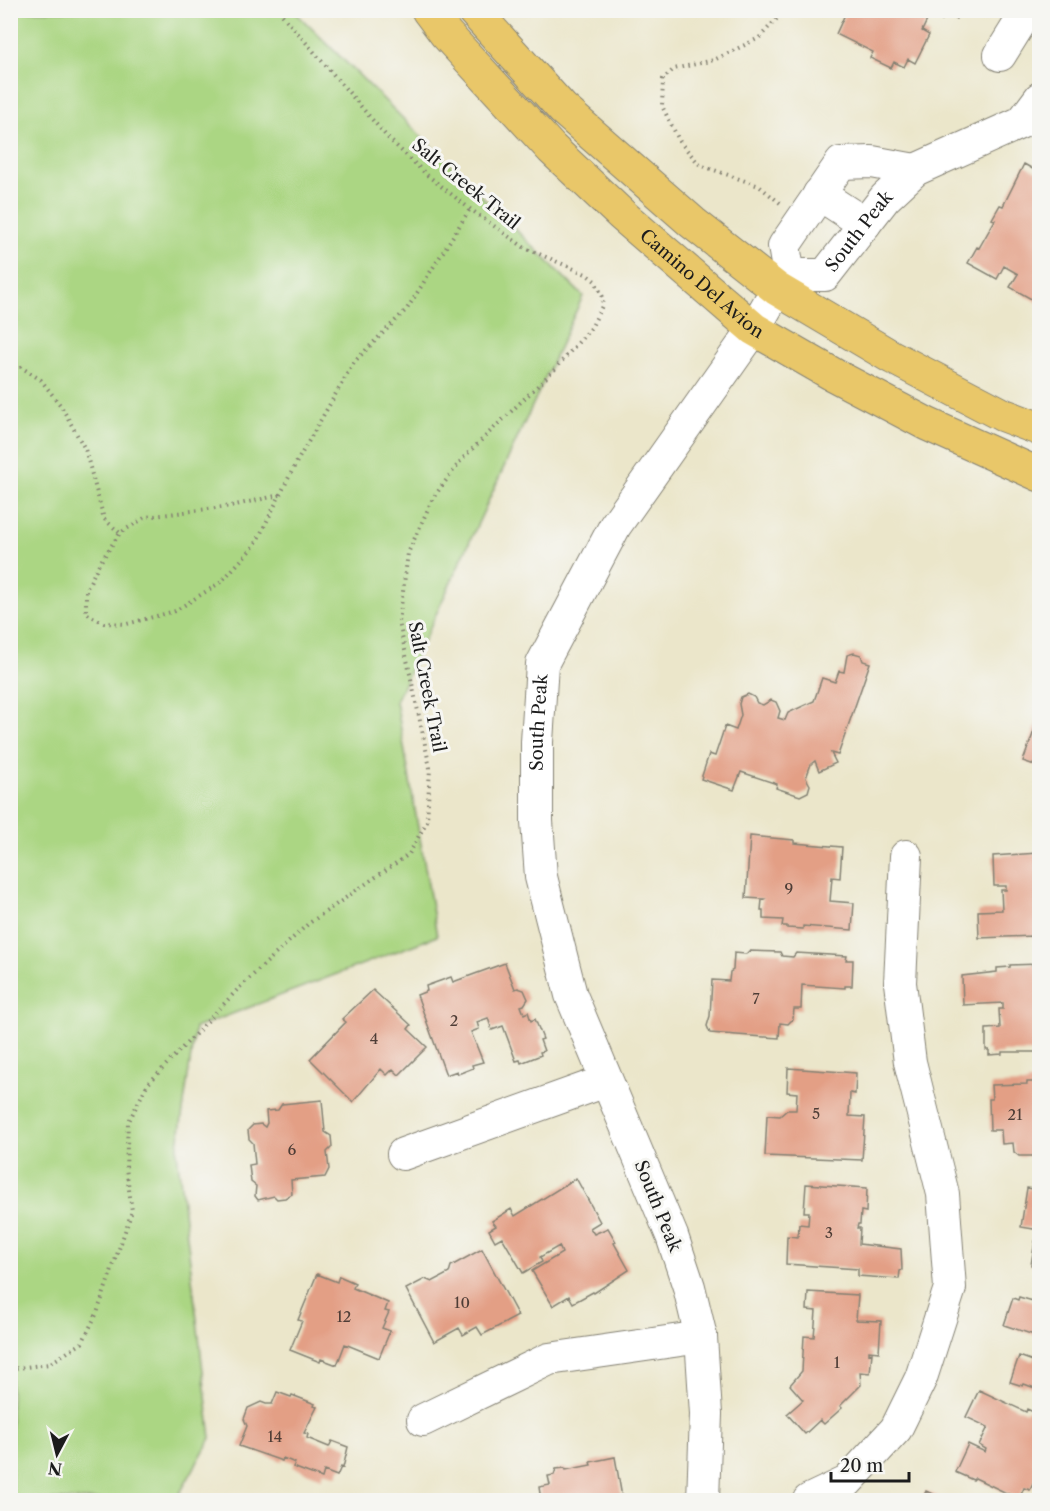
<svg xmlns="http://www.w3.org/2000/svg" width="1050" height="1511" font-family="'Libre Caslon Text',serif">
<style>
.green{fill:#abd683;stroke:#647950;stroke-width:1.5}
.building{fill:#e39f85}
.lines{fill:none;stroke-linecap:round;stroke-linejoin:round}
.minor-casing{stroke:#848173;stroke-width:34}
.major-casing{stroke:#848173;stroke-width:35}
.path{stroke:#848173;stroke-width:4;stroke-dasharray:1.5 4.5;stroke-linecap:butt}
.minor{stroke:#fff;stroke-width:32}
.major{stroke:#e9c769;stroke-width:33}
.labels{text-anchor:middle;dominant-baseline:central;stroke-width:6;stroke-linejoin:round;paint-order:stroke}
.number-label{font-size:15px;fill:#4e3d36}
.street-label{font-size:18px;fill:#1c1c1c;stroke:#f6f6f2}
</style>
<rect width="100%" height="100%" fill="#f6f6f2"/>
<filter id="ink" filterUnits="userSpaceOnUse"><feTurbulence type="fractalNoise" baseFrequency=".0167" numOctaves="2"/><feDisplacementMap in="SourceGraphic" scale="12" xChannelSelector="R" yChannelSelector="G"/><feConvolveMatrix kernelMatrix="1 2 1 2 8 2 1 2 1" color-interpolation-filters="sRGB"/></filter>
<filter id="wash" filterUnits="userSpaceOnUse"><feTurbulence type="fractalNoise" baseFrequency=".008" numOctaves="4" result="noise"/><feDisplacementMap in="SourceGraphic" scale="24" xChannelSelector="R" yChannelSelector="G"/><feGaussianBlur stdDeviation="1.35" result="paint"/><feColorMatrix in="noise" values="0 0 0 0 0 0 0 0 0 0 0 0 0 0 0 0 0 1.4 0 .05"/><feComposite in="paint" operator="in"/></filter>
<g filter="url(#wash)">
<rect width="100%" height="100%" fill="#ebe6ca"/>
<!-- green -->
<path class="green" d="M10 11H294L583 296 396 701 437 936 195 1028 177 1152 211 1438 176 1500H11Z"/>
<g id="blocks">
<!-- building -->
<path class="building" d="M847 10H960L956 19 945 14 942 20 930 14 922 31 929 35 915 63 908 59 904 67 894 62 891 68 870 58 873 52 836 34Z
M1024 164 1040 173V304L1010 287 1018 274 1004 266 997 279 968 263 977 247 979 248 995 220 992 219 1000 205 1003 206Z
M854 653 861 655 863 661 870 663 838 755 831 753 836 763 819 771 815 761 811 764 806 778 810 785 808 792 800 796 776 788 777 784 741 772 734 790 701 779 709 754 715 756 725 726 736 730 741 715 739 704 741 697 748 694 754 697 757 703 763 705 771 700 776 702 780 711 778 718 785 720 788 713 814 701 822 678 835 682 839 671 844 672 847 655Z
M1040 715V767L1023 761Z
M750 836 794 840V843L842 847 840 878 832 877 830 901 854 903 852 930 803 926V929L787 928V926H782L783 920 763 919V910H761L762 900 764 899 746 898Z
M1038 853 1040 938H1033V936L979 938 978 911 1002 910 1001 890H1006V886H994L993 856Z
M749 951 780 952 782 956 793 957 796 953 847 956 846 960H853L852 986H845V988L802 985 801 1009H794L793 1019 788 1024 780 1023 779 1038 710 1033 707 1026 710 1016 712 980 729 981 730 972 733 970 734 953 746 954Z
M505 963 515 989 518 988 524 990 528 999 524 1005 521 1006 524 1014 528 1012 531 1021 535 1019 543 1039 540 1040 544 1051 540 1052 541 1055 521 1063 520 1060 516 1061 503 1026 492 1030 488 1018 477 1022 479 1029 471 1032 483 1062 472 1065 473 1068 458 1074 457 1071 446 1075 417 995 427 991 426 986 451 977 453 982Z
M1040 964V1052H1002V1054L989 1055V1050H986V1029L1000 1028 999 1009H1003V1003L963 1005 962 976 997 972V968L1010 967V965Z
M373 990 411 1025 408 1029 427 1047 399 1075 393 1069 387 1075 381 1069 353 1102 310 1059 346 1022 342 1019Z
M788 1068 856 1073 855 1094 850 1093 849 1116 865 1117 862 1160 765 1156 767 1115 780 1116 787 1110H796L797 1093 787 1092Z
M1027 1082H1040V1156H1019L1014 1152 1013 1143 1002 1144 1001 1130H990L989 1099H992L991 1085 1027 1084Z
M322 1100 325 1132 331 1136 332 1147 327 1152 329 1169 325 1177 291 1180 292 1194 285 1198 277 1199 274 1196 258 1200 255 1196 256 1186 251 1182 249 1165 255 1164 253 1143 249 1139 248 1130 253 1125 261 1124 265 1127 267 1123 266 1111 278 1110 282 1104Z
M576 1178 600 1222 590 1228 594 1234 608 1228 616 1242 614 1243 629 1270 594 1293 593 1292 573 1303 569 1296 553 1306 532 1271 562 1253 559 1246 540 1257 542 1262 523 1273 502 1237 495 1241 489 1230 496 1226 492 1221 511 1209 515 1216Z
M806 1184 867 1188 866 1212 861 1211 860 1224H858L857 1228H860L859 1244 901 1249 902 1270 900 1271 899 1279 858 1276V1269L786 1264 787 1236 798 1237 799 1224 808 1225 809 1212H804Z
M1027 1188 1040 1190V1230L1021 1227Z
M1035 1241 1040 1242V1267L1031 1265Z
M482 1249 518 1316 482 1335 477 1327 463 1335 459 1328 434 1342 406 1289 425 1279 432 1282 449 1273 451 1266Z
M317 1274 337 1282 339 1276 355 1283 353 1288 388 1303 385 1311 389 1312 382 1328 390 1331 379 1358 345 1344 337 1365 321 1359 320 1362 290 1350 302 1321 298 1320Z
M808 1292 858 1295 856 1320 881 1321 879 1352 869 1351V1354L872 1353 870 1373 860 1372 861 1385 840 1406 842 1408 824 1424 820 1420 805 1434 787 1414 803 1400 790 1385 802 1371 804 1336 814 1337 816 1311 807 1310Z
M1019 1297 1040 1303V1337L1004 1325 1013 1298 1018 1300Z
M1040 1343V1390L1024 1384 1023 1386 1010 1382 1019 1356 1033 1361Z
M979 1390 1026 1412 1027 1409 1040 1415V1470L1030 1490 1024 1488 1019 1499 975 1478 973 1480 955 1472 968 1444 985 1452 986 1449 979 1445 988 1427 966 1417Z
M277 1392 291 1397 292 1395 315 1404 314 1406 317 1407 304 1433 308 1434 307 1438 329 1447 332 1441 348 1447 343 1468 341 1467 337 1476 324 1471 322 1478 293 1467 295 1463 283 1458 282 1461 239 1446 247 1426 244 1419 248 1408 261 1402 266 1404H272Z
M615 1457 622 1497 618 1498 619 1500H541L539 1487 550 1485 548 1476 554 1475 556 1469 565 1468 566 1470 591 1465 590 1462Z
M926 1491 941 1498 940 1500H922Z"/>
</g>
</g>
<g filter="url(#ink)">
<use href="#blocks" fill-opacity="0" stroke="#848173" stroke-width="1.5"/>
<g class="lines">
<!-- minor casing -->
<g class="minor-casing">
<g id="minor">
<path d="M1000 55 1028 10"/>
<path d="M819 194 865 224"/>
<path d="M789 275 784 246 841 163 872 162 915 170"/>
<path d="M403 1154 606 1081"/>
<path d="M423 1420 549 1359 701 1337"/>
<path id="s1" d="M703 1500 706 1414 701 1337 689 1287 672 1236 571 995 541 877 537 821V742L542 664 615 526 754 329 777 289 789 275H825L885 198 915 170 1022 122 1040 98"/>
<path d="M809 1500 847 1482 896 1429 921 1378 950 1288 943 1194 910 1062 900 983 906 856"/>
</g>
</g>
<!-- major casing -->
<g class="major-casing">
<g id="major">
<path id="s2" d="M428 10 446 34 552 149 622 215 754 329 834 375 927 424 1040 475"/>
<path d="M473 10 563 109 693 223 777 289 890 356 1003 415 1040 429"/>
</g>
</g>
<!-- path -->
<path class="path" d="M780 203 759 186 700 165 680 142 662 106 663 79 674 69 714 60 759 38 785 10
M10 360 41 380 61 406 85 449 104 519 120 533
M280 495 231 506 146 517 120 533 99 564 86 590V613L104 623 127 624 175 611 221 582 255 545 295 465 354 362 407 309 470 209
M10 1369 49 1364 82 1343 97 1313 132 1211 126 1168 128 1123 147 1085 239 988 308 924 409 854 427 821 430 768 399 622 408 553 433 498 462 459 555 369 591 328 602 306 603 297 595 281 586 274 525 248 470 209 427 175 388 138 278 10"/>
<!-- minor -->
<use href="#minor" class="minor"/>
<!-- major -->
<use href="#major" class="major"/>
</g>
</g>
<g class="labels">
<!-- number labels -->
<g class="number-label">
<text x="789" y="888">9</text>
<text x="756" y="998">7</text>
<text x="454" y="1020">2</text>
<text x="374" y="1038">4</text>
<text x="816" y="1113">5</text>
<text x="1015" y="1114">21</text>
<text x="292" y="1149">6</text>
<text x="829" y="1232">3</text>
<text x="462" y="1302">10</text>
<text x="344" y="1316">12</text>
<text x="837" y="1362">1</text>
<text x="275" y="1436">14</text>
</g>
<!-- street labels -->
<g class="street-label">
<text transform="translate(466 184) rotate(39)">Salt Creek Trail</text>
<text stroke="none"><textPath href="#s1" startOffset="1418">South Peak</textPath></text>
<text stroke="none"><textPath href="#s2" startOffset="388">Camino Del Avion</textPath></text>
<text transform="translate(427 687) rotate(79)">Salt Creek Trail</text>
<text stroke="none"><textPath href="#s1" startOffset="806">South Peak</textPath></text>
<text transform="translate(658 1206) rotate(68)">South Peak</text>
</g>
</g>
<!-- margin -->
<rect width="1050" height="1511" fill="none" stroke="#f6f6f2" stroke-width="36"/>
<!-- north arrow -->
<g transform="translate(57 1454) rotate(187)" stroke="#f6f6f2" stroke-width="4.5" paint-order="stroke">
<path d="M0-4.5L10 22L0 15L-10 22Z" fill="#1c1c1c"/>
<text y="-9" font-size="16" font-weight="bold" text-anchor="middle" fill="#1c1c1c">N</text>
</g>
<!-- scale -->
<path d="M831 1472v9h78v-9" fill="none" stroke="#1c1c1c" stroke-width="3"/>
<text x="840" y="1472" font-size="18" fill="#1c1c1c" stroke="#f6f6f2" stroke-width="4.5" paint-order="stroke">20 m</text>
</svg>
